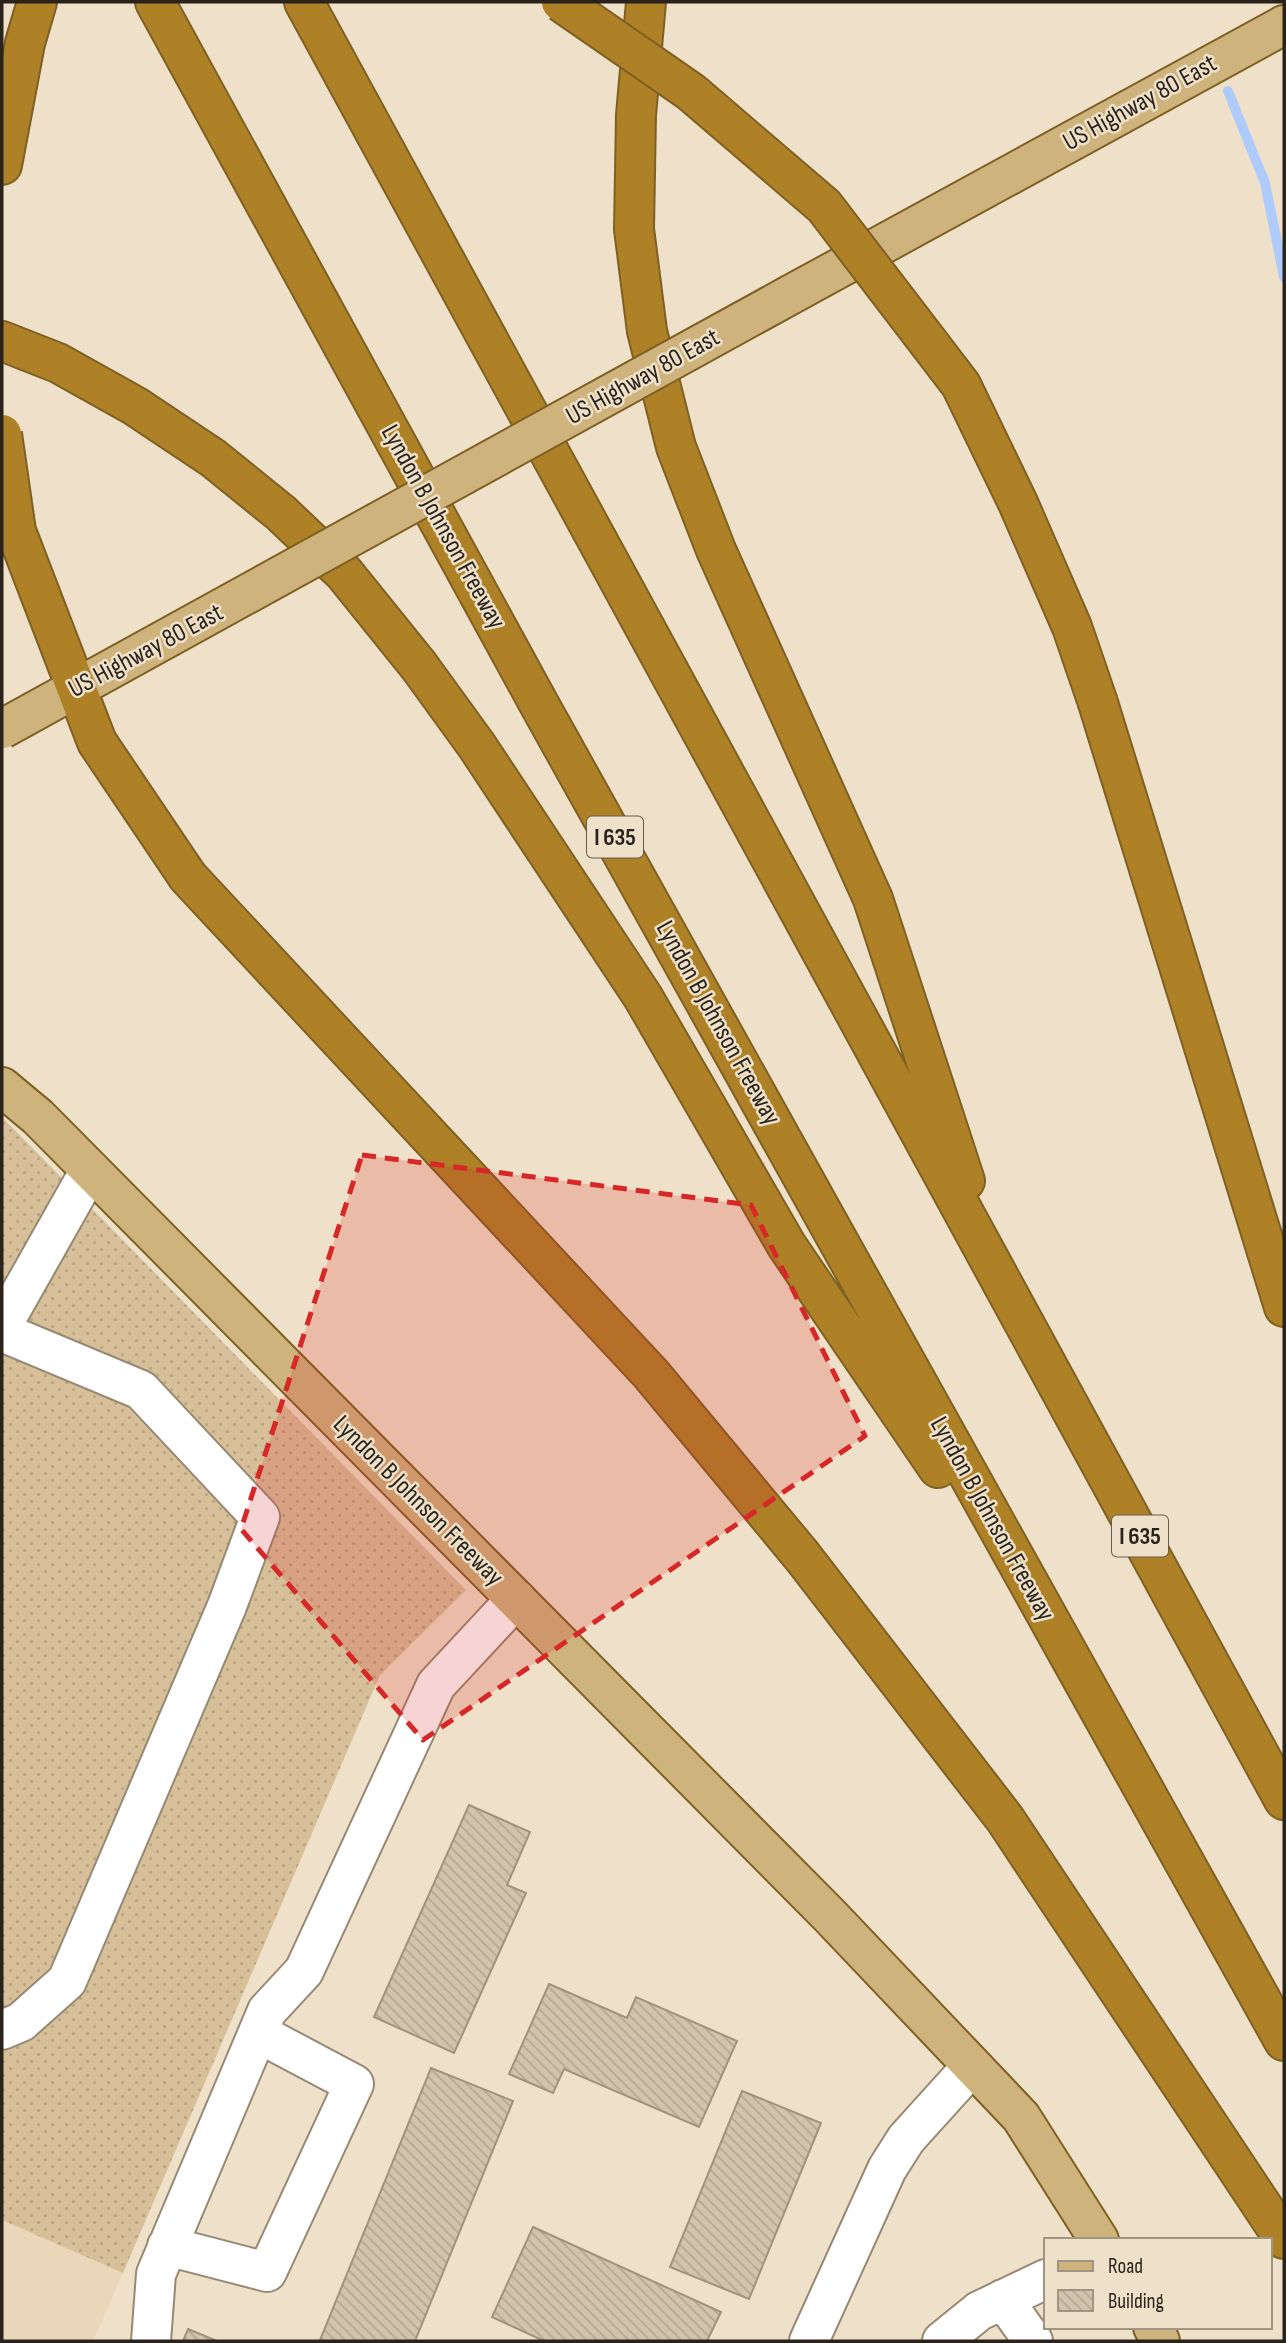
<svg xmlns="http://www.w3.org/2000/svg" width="1286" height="2343" font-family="'Sofia Sans Condensed',sans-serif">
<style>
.built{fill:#ead7b9}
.grass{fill:url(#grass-dots)}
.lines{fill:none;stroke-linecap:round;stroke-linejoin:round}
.stream{stroke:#afcbfb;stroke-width:10}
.building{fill:url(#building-back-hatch);stroke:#a0937c;stroke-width:2}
.minor-casing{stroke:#968973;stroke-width:42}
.major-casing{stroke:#7f6023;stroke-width:42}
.highway-casing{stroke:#7f6023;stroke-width:42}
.minor{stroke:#fff;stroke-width:38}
.major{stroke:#ceb37d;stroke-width:38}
.highway{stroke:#ae8127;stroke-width:38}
.major-bridge-casing{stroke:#7f6023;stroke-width:42;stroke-linecap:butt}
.highway-bridge-casing{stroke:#7f6023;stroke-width:42;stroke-linecap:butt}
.major-bridge{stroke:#ceb37d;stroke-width:38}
.highway-bridge{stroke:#ae8127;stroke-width:38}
.marked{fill:#d62828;fill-opacity:0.2;stroke:#d62828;stroke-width:5;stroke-dasharray:14 9;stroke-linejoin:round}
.labels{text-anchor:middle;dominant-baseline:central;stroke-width:5;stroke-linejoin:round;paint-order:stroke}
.shield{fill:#efe1c9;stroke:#645c4f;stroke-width:2}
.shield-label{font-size:24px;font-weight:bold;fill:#29231b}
.street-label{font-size:26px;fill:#29231b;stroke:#efe1c9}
</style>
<defs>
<pattern id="grass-dots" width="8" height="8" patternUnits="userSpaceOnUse" patternTransform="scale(1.75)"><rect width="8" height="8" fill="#d7c099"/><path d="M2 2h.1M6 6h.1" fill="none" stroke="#b9a583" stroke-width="1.8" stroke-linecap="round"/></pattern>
<pattern id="building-back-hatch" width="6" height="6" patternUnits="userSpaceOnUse" patternTransform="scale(1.75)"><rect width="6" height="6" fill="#d1c4ac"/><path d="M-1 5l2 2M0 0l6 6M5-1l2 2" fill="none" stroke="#b3a893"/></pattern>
</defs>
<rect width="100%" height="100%" fill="#efe1c9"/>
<!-- built -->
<path class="built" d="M2 2220 123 2273 93 2341H2Z"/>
<!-- grass -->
<path class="grass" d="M2 1117 466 1590 380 1675 123 2273 2 2220Z"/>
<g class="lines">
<!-- stream -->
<path class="stream" d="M1228 91 1265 183 1284 277"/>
</g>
<!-- building -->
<path class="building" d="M469 1805 530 1832 507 1885 526 1893 454 2053 374 2017Z
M549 1984 627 2018 636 1997 737 2041 699 2127 564 2069 553 2093 509 2074Z
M431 2068 513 2101 415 2341H322L320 2340Z
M742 2091 821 2123 749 2299 670 2267Z
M533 2227 721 2312 707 2341H544L492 2317Z
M188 2329 217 2341H183Z"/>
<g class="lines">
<!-- minor casing -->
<g class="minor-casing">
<path id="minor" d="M2 1326 90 1170
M2 1332 141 1390 260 1517 227 1606 67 1981 21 2022 2 2030
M167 2246 267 2272 354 2084 258 2033
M1003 2299 1033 2341
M151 2341 156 2274 267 2011 304 1971 436 1685 516 1599
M809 2341 887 2169 906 2139 972 2066
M942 2341 979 2311 1046 2279"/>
</g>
<!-- major casing -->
<g class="major-casing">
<path id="major" d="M790 295 1284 25
M2 1087 38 1117 830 1916 1021 2117 1099 2240
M1153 2327 1160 2341"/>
</g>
<!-- highway casing -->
<g class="highway-casing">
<path id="highway" d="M155 2 539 704 1284 2041
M304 2 1284 1800
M646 2 636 115 634 229 647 331 676 447 716 550 873 899 965 1181
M2 165 25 43 37 2
M2 341 58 363 135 406 213 458 281 513 344 573 419 666 477 746 643 997 787 1246 938 1468
M1098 703 1284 1307
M188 877 651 1374 802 1556 1005 1819 1284 2239"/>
</g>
<!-- minor -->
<use href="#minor" class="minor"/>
<!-- major -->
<use href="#major" class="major"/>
<!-- highway -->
<use href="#highway" class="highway"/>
<!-- major-bridge casing -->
<g class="major-bridge-casing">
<path id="major-bridge" d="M2 729 790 295"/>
</g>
<!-- highway-bridge casing -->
<g class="highway-bridge-casing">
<path id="highway-bridge" d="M561 2 691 92 824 206 961 385 1018 503 1072 627 1098 703
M2 434 16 531 97 742 188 877"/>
</g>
<!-- major-bridge -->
<use href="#major-bridge" class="major-bridge"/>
<!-- highway-bridge -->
<use href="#highway-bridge" class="highway-bridge"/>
</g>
<!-- marked area -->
<path class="marked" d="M362 1155 751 1205 865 1436 423 1740 241 1529Z"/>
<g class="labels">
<!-- shield labels -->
<g class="shield">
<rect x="587" y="816.5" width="56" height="41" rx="5"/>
<rect x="1112" y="1515.5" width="56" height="41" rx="5"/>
</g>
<g class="shield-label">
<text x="615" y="837">I 635</text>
<text x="1140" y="1536">I 635</text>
</g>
<!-- street labels -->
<g class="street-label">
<text transform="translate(1140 103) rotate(-29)">US Highway 80 East</text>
<text transform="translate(643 377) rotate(-29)">US Highway 80 East</text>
<text transform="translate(443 527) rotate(61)">Lyndon B Johnson Freeway</text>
<text transform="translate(146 651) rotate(-28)">US Highway 80 East</text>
<text transform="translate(718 1023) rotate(61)">Lyndon B Johnson Freeway</text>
<text transform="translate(418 1501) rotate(45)">Lyndon B Johnson Freeway</text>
<text transform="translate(992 1519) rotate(61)">Lyndon B Johnson Freeway</text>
</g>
</g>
<!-- border -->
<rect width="1286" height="2343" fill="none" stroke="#29231b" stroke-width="7"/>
<!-- legend -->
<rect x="1044" y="2238" width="228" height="91" fill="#efe1c9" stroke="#a09583" stroke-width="2"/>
<rect x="1058" y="2261" width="35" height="10" fill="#ceb37d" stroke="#a09583" stroke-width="2"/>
<text x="1108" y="2273" font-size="21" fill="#29231b">Road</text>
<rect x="1058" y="2290" width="35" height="21" fill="url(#building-back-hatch)" stroke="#a09583" stroke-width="2"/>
<text x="1108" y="2308" font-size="21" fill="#29231b">Building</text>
</svg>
